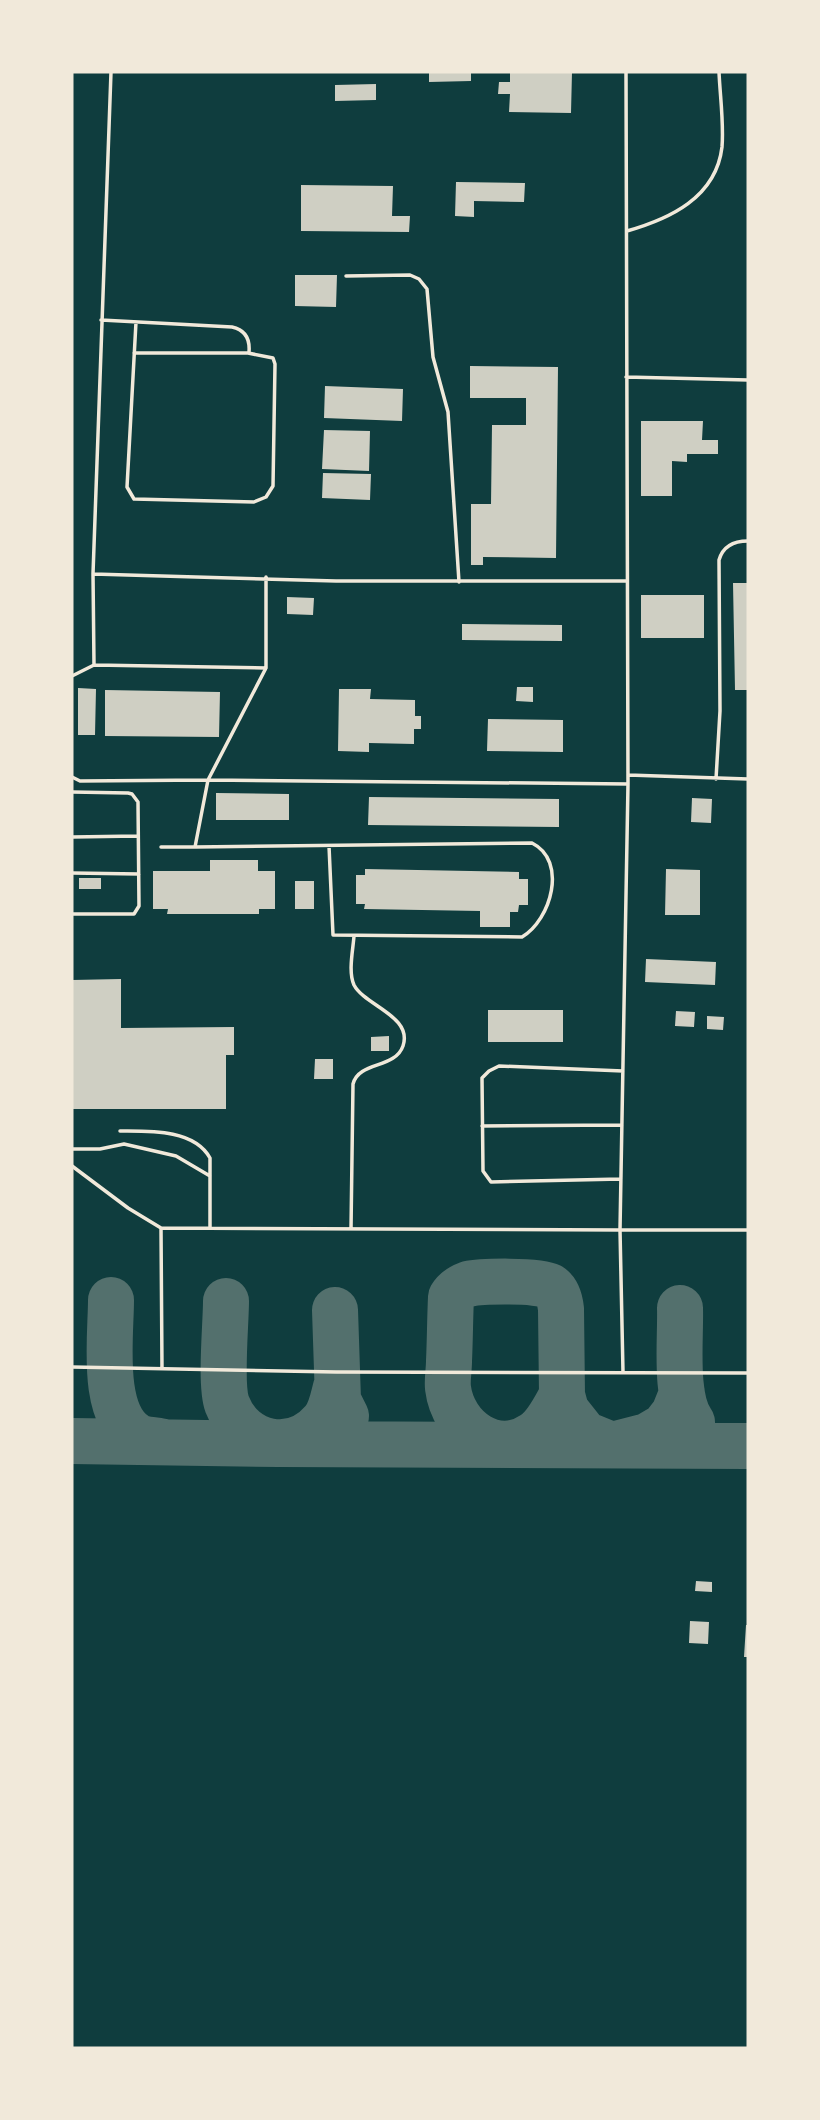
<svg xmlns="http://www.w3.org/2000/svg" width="820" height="2120" font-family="Lora,serif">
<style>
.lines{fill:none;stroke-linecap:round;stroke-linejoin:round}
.taxiway{stroke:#53706d;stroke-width:46}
.building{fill:#cfcfc3}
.service{stroke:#f1e9da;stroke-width:3.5}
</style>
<rect width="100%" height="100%" fill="#0f3d3e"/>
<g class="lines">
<!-- taxiway -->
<path class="taxiway" d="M111 1300C111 1337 100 1414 137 1436 144 1440 157 1440 164 1442
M226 1301C226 1324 220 1384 227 1404 243 1446 293 1456 323 1421 331 1412 333 1398 336 1387
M680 1308C681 1339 674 1397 692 1422
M335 1310 338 1400 346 1416
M562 1395C554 1409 547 1425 534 1434 496 1460 453 1429 448 1388 447 1380 449 1370 449 1361 450 1340 450 1318 451 1297 455 1290 460 1287 468 1284 481 1281 538 1280 550 1286 558 1291 560 1300 561 1309L562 1395 566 1410 585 1434 612 1445 647 1436 664 1426 674 1413 682 1393
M72 1441 279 1444 748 1446"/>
</g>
<!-- building -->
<path class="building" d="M429 72H471V81L429 82Z
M510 72H572L571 113 509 112 510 94H498L499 82H510Z
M376 84V100L335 101V85Z
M456 182 525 183 524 202 474 201V217L455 216Z
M301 185 393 186 392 216H410L409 232 301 231Z
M295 275H337L336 307 295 306Z
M470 366 558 367 556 558 483 557V565H471V504H491L492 425H526V398H470Z
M325 386 403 389 402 421 324 418Z
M641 421H703L702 440H718V454H687V462L672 461V496H641Z
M324 430 370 431 369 471 322 469Z
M323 473 371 474 370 500 322 498Z
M733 583H748V690H735Z
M641 595H704V638H641Z
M287 597 314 598 313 615 287 614Z
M462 624 562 625V641L462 640Z
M517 687H533V702L516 701Z
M78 688 96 689 95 735H78Z
M339 689H371L370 699 415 700V716H421V729H414V744L369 743V752L338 751Z
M105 690 220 692 219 737 105 736Z
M488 719 563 720V752L487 751Z
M216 793 289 794V820H216Z
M369 797 559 799V827L368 825Z
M692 798 712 799 711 823 691 822Z
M210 860H258V871H275V909H259V914H167L168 909H153V871H210Z
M365 869 519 872V879H528V905H519L518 912H510V927H480V911L364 909 365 904H356V875H365Z
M666 869 700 870V915H665Z
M79 878H101V889H79Z
M295 881H314V909H295Z
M646 959 716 962 715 985 645 982Z
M121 979V1028L234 1027V1055H226V1109H72V980Z
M488 1010H563V1042H488Z
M676 1011 695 1012 694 1027 675 1026Z
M707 1016 724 1017 723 1030 707 1029Z
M389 1036V1051H371V1037Z
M315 1059H333V1079H314Z
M696 1581 712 1582V1592L695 1591Z
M690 1621 709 1622 708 1644 689 1643Z
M746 1625H748V1657H744Z"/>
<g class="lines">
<!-- service -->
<path class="service" d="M111 72 93 574 94 665 266 668 208 780 195 847 532 843C568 861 551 920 522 937L333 935 329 846
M627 231C669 219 716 198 722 147 724 123 720 96 719 72
M346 276 410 275 419 279 427 289 433 357 448 412 459 582
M101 320 232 327C246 330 250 340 249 352
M134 353H248L273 358 275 364 273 486 266 497 254 502 134 499 127 487 136 322
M626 377 748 380
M93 574 336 581H627
M266 577V668
M72 676 94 665
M628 775 748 779
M72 777 80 781 208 780 628 784 626 72
M716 779 720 711 719 560C723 546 734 541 748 541
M72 792 128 793 132 794 138 802 139 906 134 914H72
M72 837 138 836
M161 847H195
M72 873 139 874
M482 1126 622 1125
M120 1131C149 1131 194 1129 210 1158V1228
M72 1149H100L124 1144 176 1156 210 1176
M72 1166 128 1208 161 1228 620 1230 628 784
M621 1179 491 1182 483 1171 482 1078 489 1071 499 1066 623 1071
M161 1228 162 1368
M351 1229 353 1084C359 1061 395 1069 403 1046 413 1016 365 1006 354 985 348 972 353 950 354 936
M72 1367 336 1372 748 1373
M623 1372 620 1230H748"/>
</g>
<!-- border -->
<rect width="820" height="2120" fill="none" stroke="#f1e9da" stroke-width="147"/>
</svg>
